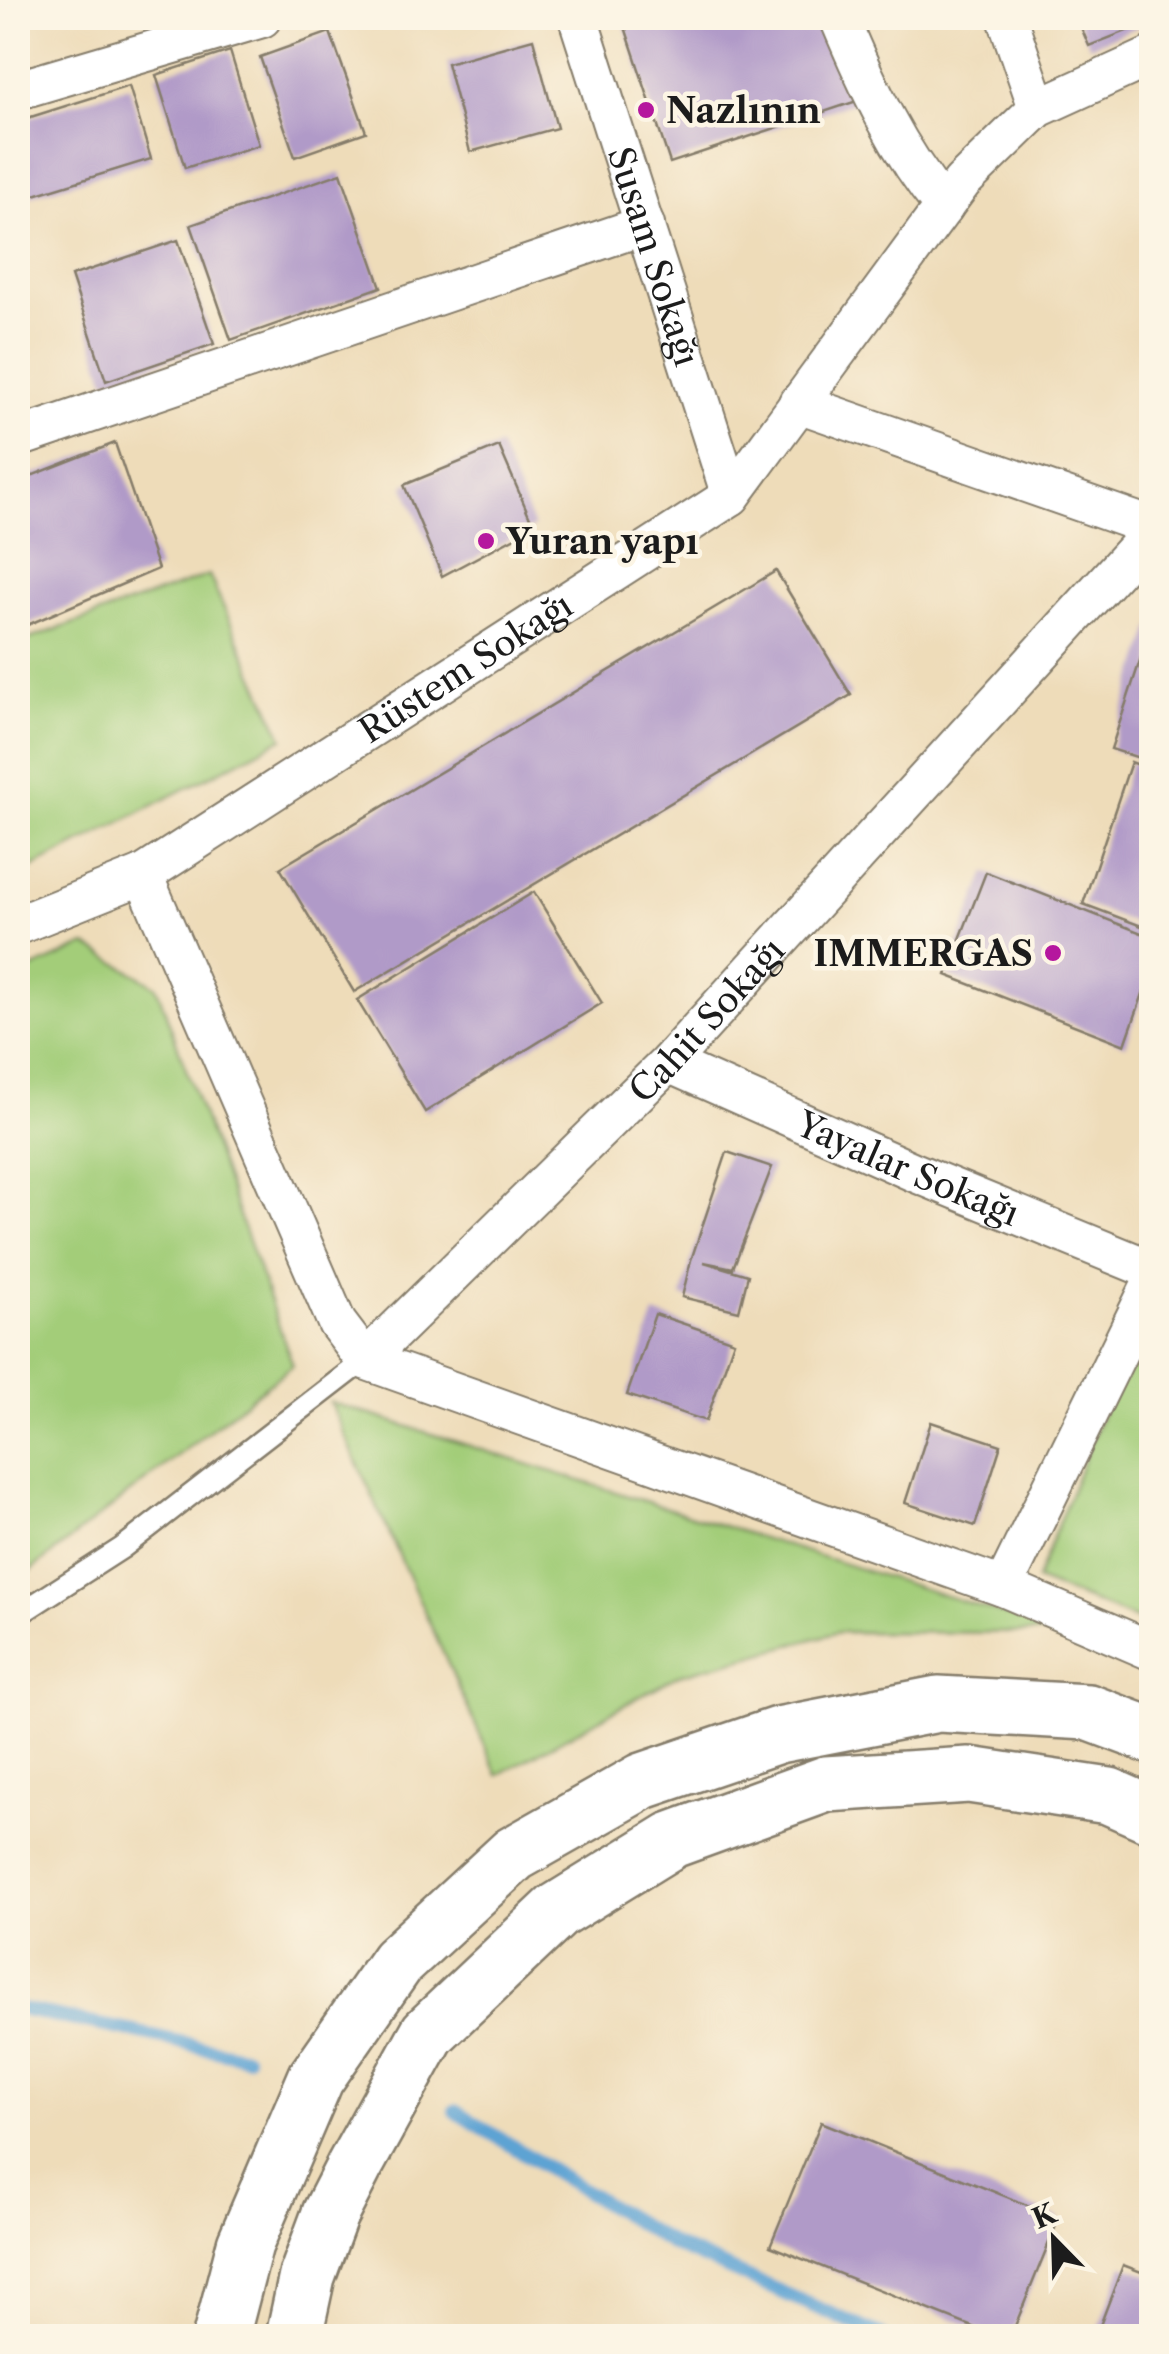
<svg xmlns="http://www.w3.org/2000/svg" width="1169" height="2354" font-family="'Libre Caslon Text',serif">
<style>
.green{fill:#a3cd79;stroke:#60744a;stroke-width:2.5}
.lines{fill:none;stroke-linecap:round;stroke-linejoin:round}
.stream{stroke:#5da3d3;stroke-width:14}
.building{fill:#b09ac8}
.lane-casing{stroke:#857c6a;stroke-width:25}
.street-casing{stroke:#857c6a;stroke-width:42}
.highway-casing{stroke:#857c6a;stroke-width:60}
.lane{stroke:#fff;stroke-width:20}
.street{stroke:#fff;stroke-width:38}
.highway{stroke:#fff;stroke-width:55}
.poi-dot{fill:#b5179e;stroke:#fcf5e5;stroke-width:4}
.labels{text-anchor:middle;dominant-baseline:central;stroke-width:9;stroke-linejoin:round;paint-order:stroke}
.poi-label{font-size:35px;font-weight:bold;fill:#1c1c1c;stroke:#fcf5e5;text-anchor:start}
.street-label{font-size:35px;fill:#1c1c1c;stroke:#fcf5e5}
</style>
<rect width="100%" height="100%" fill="#fcf5e5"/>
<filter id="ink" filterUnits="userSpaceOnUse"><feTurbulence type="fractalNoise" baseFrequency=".01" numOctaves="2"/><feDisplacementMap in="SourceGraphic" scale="20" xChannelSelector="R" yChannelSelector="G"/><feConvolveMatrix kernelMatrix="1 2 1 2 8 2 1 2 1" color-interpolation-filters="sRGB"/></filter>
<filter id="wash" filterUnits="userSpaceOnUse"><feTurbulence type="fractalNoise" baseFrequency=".0048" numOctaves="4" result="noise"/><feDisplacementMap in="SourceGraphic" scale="40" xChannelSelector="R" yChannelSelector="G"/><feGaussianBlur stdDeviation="2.25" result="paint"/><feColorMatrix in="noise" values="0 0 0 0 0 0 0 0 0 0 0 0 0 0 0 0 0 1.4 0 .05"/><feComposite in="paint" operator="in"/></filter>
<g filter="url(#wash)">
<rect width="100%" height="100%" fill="#eedcb9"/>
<!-- green -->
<path class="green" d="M209 575 283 738 18 875V643Z
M86 945 156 986 293 1365 30 1571 18 1522V975Z
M1150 1292H1152L1151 1625 1036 1580Z
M330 1402 1064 1633 839 1632 679 1675 498 1775Z"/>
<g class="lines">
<!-- stream -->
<path class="stream" d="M18 2009 131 2031 246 2057
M455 2111 673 2245 882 2336"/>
</g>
<g id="blocks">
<!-- building -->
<path class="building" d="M622 18H829L857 101 670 163Z
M1077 18H1152V21L1089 46Z
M330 32 366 132 295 157 260 57Z
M533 39 557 128 470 152 447 63Z
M230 51 259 145 185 168 156 75Z
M129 86 151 159 18 200V121Z
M341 173 381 287 231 340 191 225Z
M178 240 214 344 106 381 71 276Z
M115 443 158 569 18 629V481Z
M499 446 534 527 442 576 404 485Z
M776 571 851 695 354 992 280 868Z
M1152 624V762L1111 749Z
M1131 762 1152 770V930L1083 904Z
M986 872 1152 937V968L1125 1045 946 975Z
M534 892 602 1003 425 1112 357 1000Z
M727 1152 772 1167 733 1268 704 1262 748 1275 739 1311 682 1297 691 1260Z
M655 1314 734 1341 706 1421 627 1395Z
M931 1422 1001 1445 975 1526 905 1503Z
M821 2122 1059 2218 1011 2336H995L770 2246Z
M1123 2265 1152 2276V2336H1096Z"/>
</g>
</g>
<g filter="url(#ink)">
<use href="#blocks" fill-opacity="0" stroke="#857c6a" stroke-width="2.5"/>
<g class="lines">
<!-- lane casing -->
<g class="lane-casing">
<path id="lane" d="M18 1615 122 1548 365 1360"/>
</g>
<!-- street casing -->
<g class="street-casing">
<g id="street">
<path id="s1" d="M578 18 731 496"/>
<path d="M839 18C867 85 897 150 944 207"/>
<path d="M1007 18 1038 108"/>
<path d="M18 90 262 18"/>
<path d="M798 403 1152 527"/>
<path d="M18 438 645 225"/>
<path d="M143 875 337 1323 365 1360 1003 1587 1152 1651"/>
<path id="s2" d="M18 925 143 875 731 496 962 182 1038 108 1152 56"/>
<path id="s3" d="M668 1063 916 1173 1152 1270"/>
<path id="s4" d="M365 1360 668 1063 1152 531"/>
<path d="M1003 1587 1152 1283"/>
</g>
</g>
<!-- highway casing -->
<g class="highway-casing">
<path id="highway" d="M221 2336 245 2244 316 2078 397 1962 514 1854 643 1781 778 1735 938 1704 1088 1712 1152 1736
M294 2336 307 2276 330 2214 355 2165 428 2033 557 1911 672 1840 826 1784 969 1775 1109 1796 1152 1815"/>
</g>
<!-- lane -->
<use href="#lane" class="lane"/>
<!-- street -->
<use href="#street" class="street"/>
<!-- highway -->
<use href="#highway" class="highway"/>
</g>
</g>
<!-- markers -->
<g class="poi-dot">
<circle cx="646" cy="110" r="10"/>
<circle cx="486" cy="541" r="10"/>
<circle cx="1053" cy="953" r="10"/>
</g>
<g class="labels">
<!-- poi labels -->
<g class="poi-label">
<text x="666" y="110">Nazlının</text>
<text x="506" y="541">Yuran yapı</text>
<text x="1033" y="953" text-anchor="end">IMMERGAS</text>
</g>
<!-- street labels -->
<g class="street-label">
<text stroke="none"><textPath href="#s1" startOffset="250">Susam Sokağı</textPath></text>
<text stroke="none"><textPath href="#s2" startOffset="518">Rüstem Sokağı</textPath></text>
<text stroke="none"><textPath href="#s4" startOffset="482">Cahit Sokağı</textPath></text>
<text stroke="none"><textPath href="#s3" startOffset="262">Yayalar Sokağı</textPath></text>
</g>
</g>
<!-- margin -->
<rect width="1169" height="2354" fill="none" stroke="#fcf5e5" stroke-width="60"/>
<!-- north arrow -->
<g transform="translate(1054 2239) rotate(337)" stroke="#fcf5e5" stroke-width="8" paint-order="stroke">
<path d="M0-8L18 38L0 25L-18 38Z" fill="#1c1c1c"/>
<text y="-15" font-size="28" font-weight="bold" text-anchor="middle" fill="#1c1c1c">K</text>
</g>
</svg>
